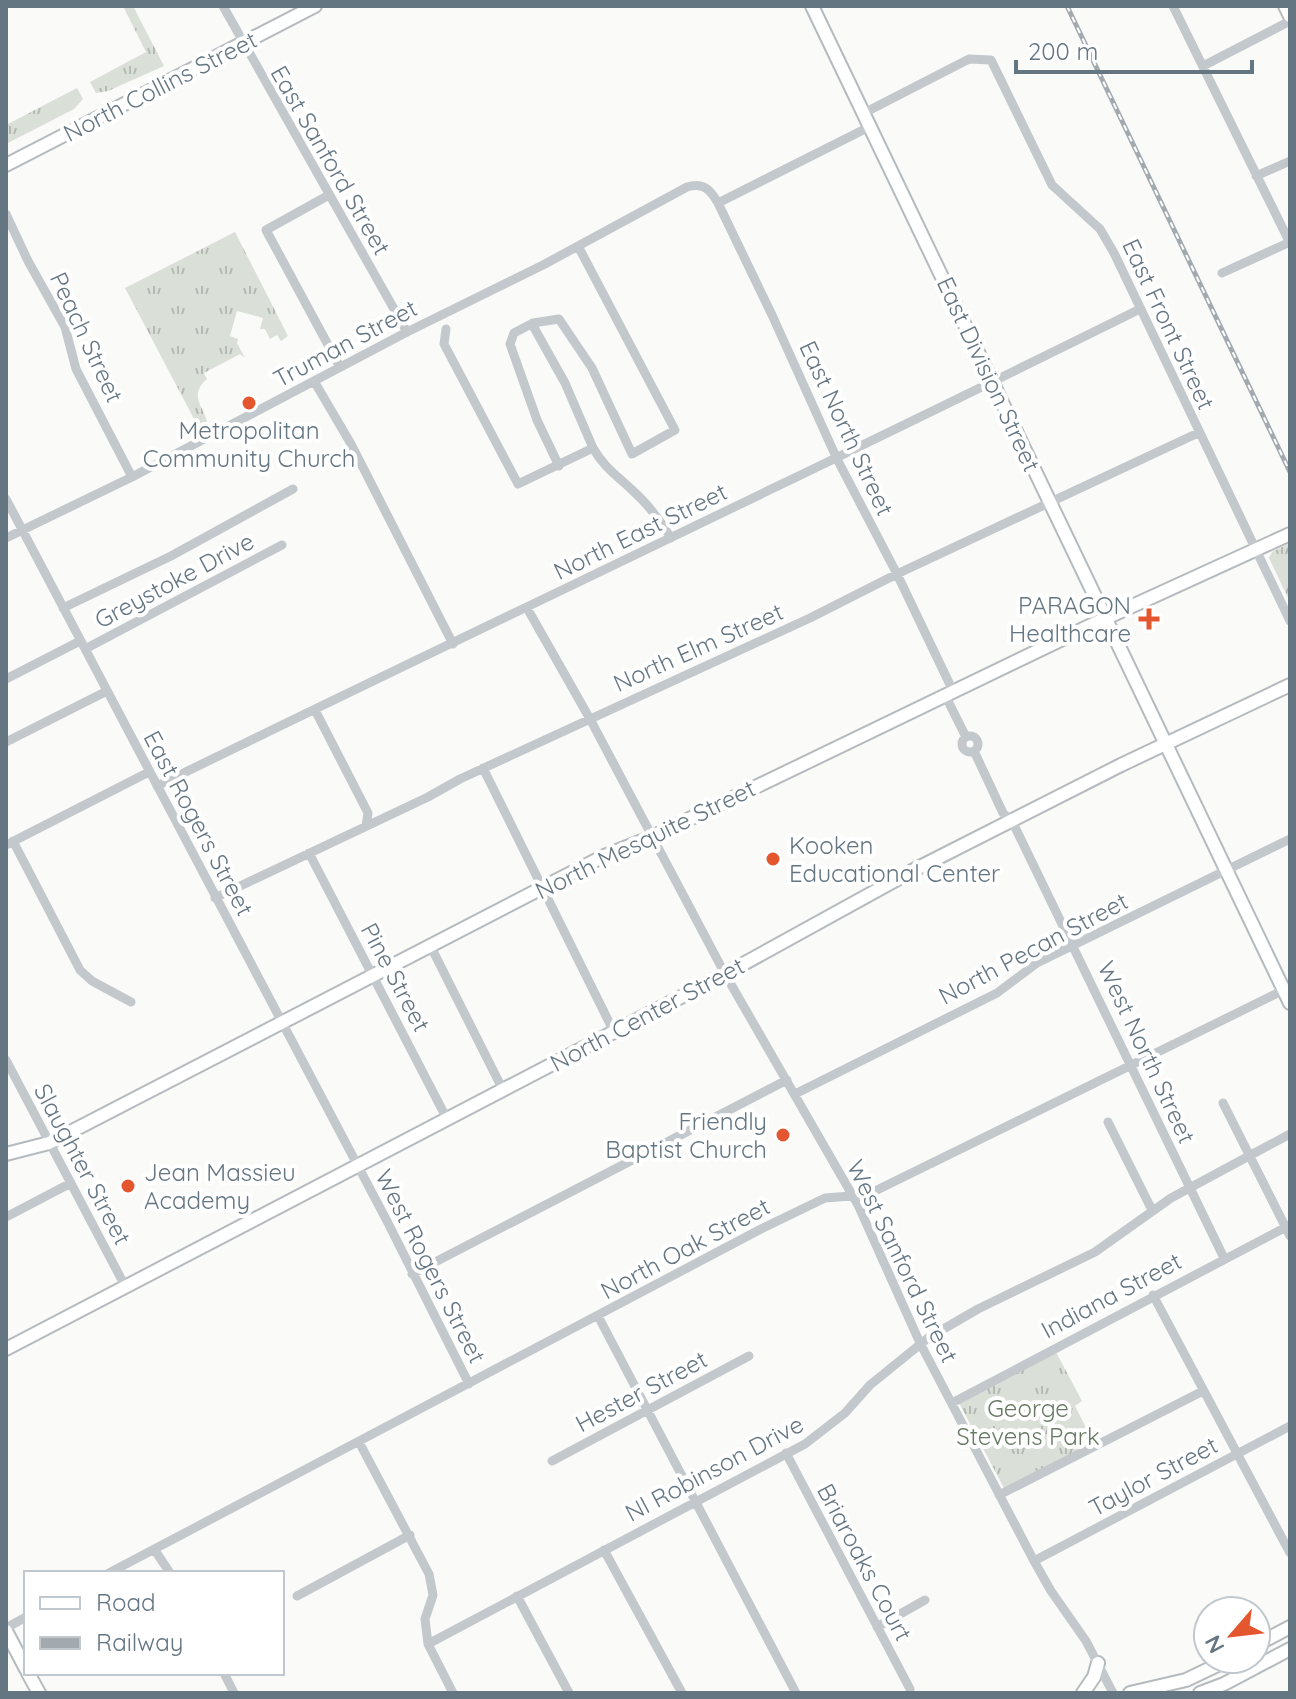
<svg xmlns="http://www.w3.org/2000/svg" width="1296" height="1699" font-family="Quicksand,sans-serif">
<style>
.grass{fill:url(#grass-tufts)}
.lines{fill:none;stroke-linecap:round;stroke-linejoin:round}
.major-casing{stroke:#b5babe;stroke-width:16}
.minor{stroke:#c3c8cc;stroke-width:9}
.major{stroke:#fff;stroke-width:12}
.rail-casing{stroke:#a2aab0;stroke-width:5}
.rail{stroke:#fff;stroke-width:2;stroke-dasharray:6;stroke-linecap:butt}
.poi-dot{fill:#e4572e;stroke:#fff;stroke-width:3}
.labels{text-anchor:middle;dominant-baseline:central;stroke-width:8;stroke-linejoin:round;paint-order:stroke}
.street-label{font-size:24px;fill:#657683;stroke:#fff}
.poi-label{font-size:24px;fill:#657683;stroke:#fff;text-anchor:end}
.park-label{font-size:24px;fill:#687a64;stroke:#fff}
</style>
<defs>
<pattern id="grass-tufts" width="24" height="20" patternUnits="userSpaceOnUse" patternTransform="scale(2)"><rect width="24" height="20" fill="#dadfd7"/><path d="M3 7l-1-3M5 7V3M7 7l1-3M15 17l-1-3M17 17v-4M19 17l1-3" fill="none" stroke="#b4b9b4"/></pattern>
</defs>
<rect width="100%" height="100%" fill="#fafaf8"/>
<!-- grass -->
<path class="grass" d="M123 6H133L164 66 108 91 96 93 90 82 146 52Z
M77 88 83 99 74 109 6 144V125Z
M235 232 288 336 281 341 277 335 270 339 265 329H260L263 318 237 311 230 336 238 339 237 343 245 358 240 354 204 373 207 379C181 401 220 416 202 434L125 288Z
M1290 543V602L1269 558 1272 552Z
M1056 1352 1082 1401 1075 1406 1094 1443 1005 1490 959 1403Z"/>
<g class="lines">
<!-- major casing -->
<g class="major-casing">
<path id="major" d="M812 6 1290 1003
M1285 6 1290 16
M6 165 315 6
M6 1154 49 1143 602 857 652 837 1106 618 1290 534
M6 1349 725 974 912 871 1121 765 1290 685
M6 1631 26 1669
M1256 1645 1290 1627
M28 1673 39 1693
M1083 1693 1094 1677 1098 1663
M1130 1693 1186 1680 1230 1659
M1200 1693 1224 1684 1290 1649"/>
</g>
<!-- minor -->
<path class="minor" d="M223 6 407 332
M1173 6 1290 243
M1203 66 1290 21
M864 113 969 59 991 60 1052 185 1100 229 1114 253 1290 621
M1256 176 1290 161
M329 195 266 230 340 367
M718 203 871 126
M6 214 28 261 65 327 76 369 132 477
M1222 273 1290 242
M532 324 565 383 593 448
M446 329 444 344 518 484 593 448C603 466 616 475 631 489 647 503 660 520 671 538
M314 381 351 444 453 644
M559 466 537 420 510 344 514 333 533 323 559 319 592 368 632 454 675 430 578 246
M6 499 388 1223 469 1384
M6 538 132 477 407 332 543 265 687 187C703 182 710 189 718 203L772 315 837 459 897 574 953 691
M63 608 171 556 293 489
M527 608 590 719 725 974 858 1205 920 1343 1034 1561 1051 1591 1086 1641 1113 1693
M85 649 282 545
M6 679 80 641
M945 695 966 737
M315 710 368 813 366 826
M962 744a8 8 0 1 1 16 0a8 8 0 1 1-16 0Z
M6 742 107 691
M974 751 1003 813 1012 821 1224 1258
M483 768 614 1032
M157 786C484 626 814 471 1140 309
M13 841 80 970 92 981 131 1002
M6 845 149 772
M309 853 447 1119
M215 898 428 797 460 779 810 618 897 574 1198 433
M430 945 503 1090
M6 1060 125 1286
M795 1094 997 993 1037 963 1290 839
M1223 1103 1290 1236
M1108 1122 1152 1210
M6 1217 71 1183
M412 1274 787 1080
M1153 1295 1290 1553
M598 1316 796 1693
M952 1403 1290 1225
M359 1442 429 1574 433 1595 425 1619 428 1644 453 1693
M786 1453 910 1689
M552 1461 749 1356
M999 1495 1203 1391
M154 1549 170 1573
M604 1550 682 1693
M1034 1561 1290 1426
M109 1573 761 1229 825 1198 863 1195 875 1191 1290 987
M297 1596 410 1535
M517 1596 569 1693
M877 1627 925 1600
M6 1628 26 1617
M428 1644 805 1444 845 1413 870 1385 928 1338 978 1309 1095 1252 1171 1198 1290 1134
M224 1673 234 1693"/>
<!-- major -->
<use href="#major" class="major"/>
<!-- rail casing -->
<g class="rail-casing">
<path id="rail" d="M1067 6 1290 472"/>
</g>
<!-- rail -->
<use href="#rail" class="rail"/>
</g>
<!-- markers -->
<g class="poi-dot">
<circle cx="249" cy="403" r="8"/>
<path d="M1145 607h8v8h8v8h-8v8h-8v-8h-8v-8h8z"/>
<circle cx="773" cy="859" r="8"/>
<circle cx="783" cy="1135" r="8"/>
<circle cx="128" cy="1186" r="8"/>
</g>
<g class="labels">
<!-- street labels -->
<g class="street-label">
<text transform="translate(160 86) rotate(-27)">North Collins Street</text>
<text transform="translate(331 160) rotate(60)">East Sanford Street</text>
<text transform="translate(1169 324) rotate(65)">East Front Street</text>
<text transform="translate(87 337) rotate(65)">Peach Street</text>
<text transform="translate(345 343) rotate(-28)">Truman Street</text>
<text transform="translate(989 374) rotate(65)">East Division Street</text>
<text transform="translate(847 428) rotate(65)">East North Street</text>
<text transform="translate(640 531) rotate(-26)">North East Street</text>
<text transform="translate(174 580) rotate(-28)">Greystoke Drive</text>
<text transform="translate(698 647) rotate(-24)">North Elm Street</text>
<text transform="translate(199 823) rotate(62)">East Rogers Street</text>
<text transform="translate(645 839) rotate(-26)">North Mesquite Street</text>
<text transform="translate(1033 948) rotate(-28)">North Pecan Street</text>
<text transform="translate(396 977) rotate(62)">Pine Street</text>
<text transform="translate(647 1014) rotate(-28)">North Center Street</text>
<text transform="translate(1147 1052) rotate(65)">West North Street</text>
<text transform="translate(83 1164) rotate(62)">Slaughter Street</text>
<text transform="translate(685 1248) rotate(-28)">North Oak Street</text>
<text transform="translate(903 1261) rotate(64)">West Sanford Street</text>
<text transform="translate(431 1266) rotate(63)">West Rogers Street</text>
<text transform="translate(1111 1295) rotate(-28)">Indiana Street</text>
<text transform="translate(641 1391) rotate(-28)">Hester Street</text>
<text transform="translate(714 1468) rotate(-28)">Nl Robinson Drive</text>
<text transform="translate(1153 1476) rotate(-28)">Taylor Street</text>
<text transform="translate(865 1562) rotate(62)">Briaroaks Court</text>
</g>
<!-- poi labels -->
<g class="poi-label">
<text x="249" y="430" text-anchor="middle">Metropolitan<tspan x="249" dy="28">Community Church</tspan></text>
<text x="1131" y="605">PARAGON<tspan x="1131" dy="28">Healthcare</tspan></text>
<text x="789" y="845" text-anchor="start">Kooken<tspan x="789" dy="28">Educational Center</tspan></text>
<text x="767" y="1121">Friendly<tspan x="767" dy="28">Baptist Church</tspan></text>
<text x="144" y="1172" text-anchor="start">Jean Massieu<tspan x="144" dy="28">Academy</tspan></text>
</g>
<!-- park labels -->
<g class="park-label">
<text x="1028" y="1408">George<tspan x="1028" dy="28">Stevens Park</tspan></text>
</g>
</g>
<!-- border -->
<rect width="1296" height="1699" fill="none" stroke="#657683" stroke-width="16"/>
<!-- legend -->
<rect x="24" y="1571" width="260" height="104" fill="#ffffff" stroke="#c1c8cd" stroke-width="2"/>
<rect x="40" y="1597" width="40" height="12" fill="#ffffff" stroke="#c1c8cd" stroke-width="2"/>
<text x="96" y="1611" font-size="24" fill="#657683">Road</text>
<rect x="40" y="1637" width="40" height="12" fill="#a2aab0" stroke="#c1c8cd" stroke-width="2"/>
<text x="96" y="1651" font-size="24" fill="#657683">Railway</text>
<!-- north arrow -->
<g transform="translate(1232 1635) rotate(242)"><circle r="38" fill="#ffffff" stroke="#c1c8cd" stroke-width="2"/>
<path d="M0-6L14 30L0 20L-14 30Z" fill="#e4572e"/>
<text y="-12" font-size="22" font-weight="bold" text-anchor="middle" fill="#657683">N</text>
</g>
<!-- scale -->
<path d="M1016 60v12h236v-12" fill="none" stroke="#657683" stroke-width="4"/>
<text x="1028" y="60" font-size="24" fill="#657683" stroke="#ffffff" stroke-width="6" paint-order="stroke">200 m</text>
</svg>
